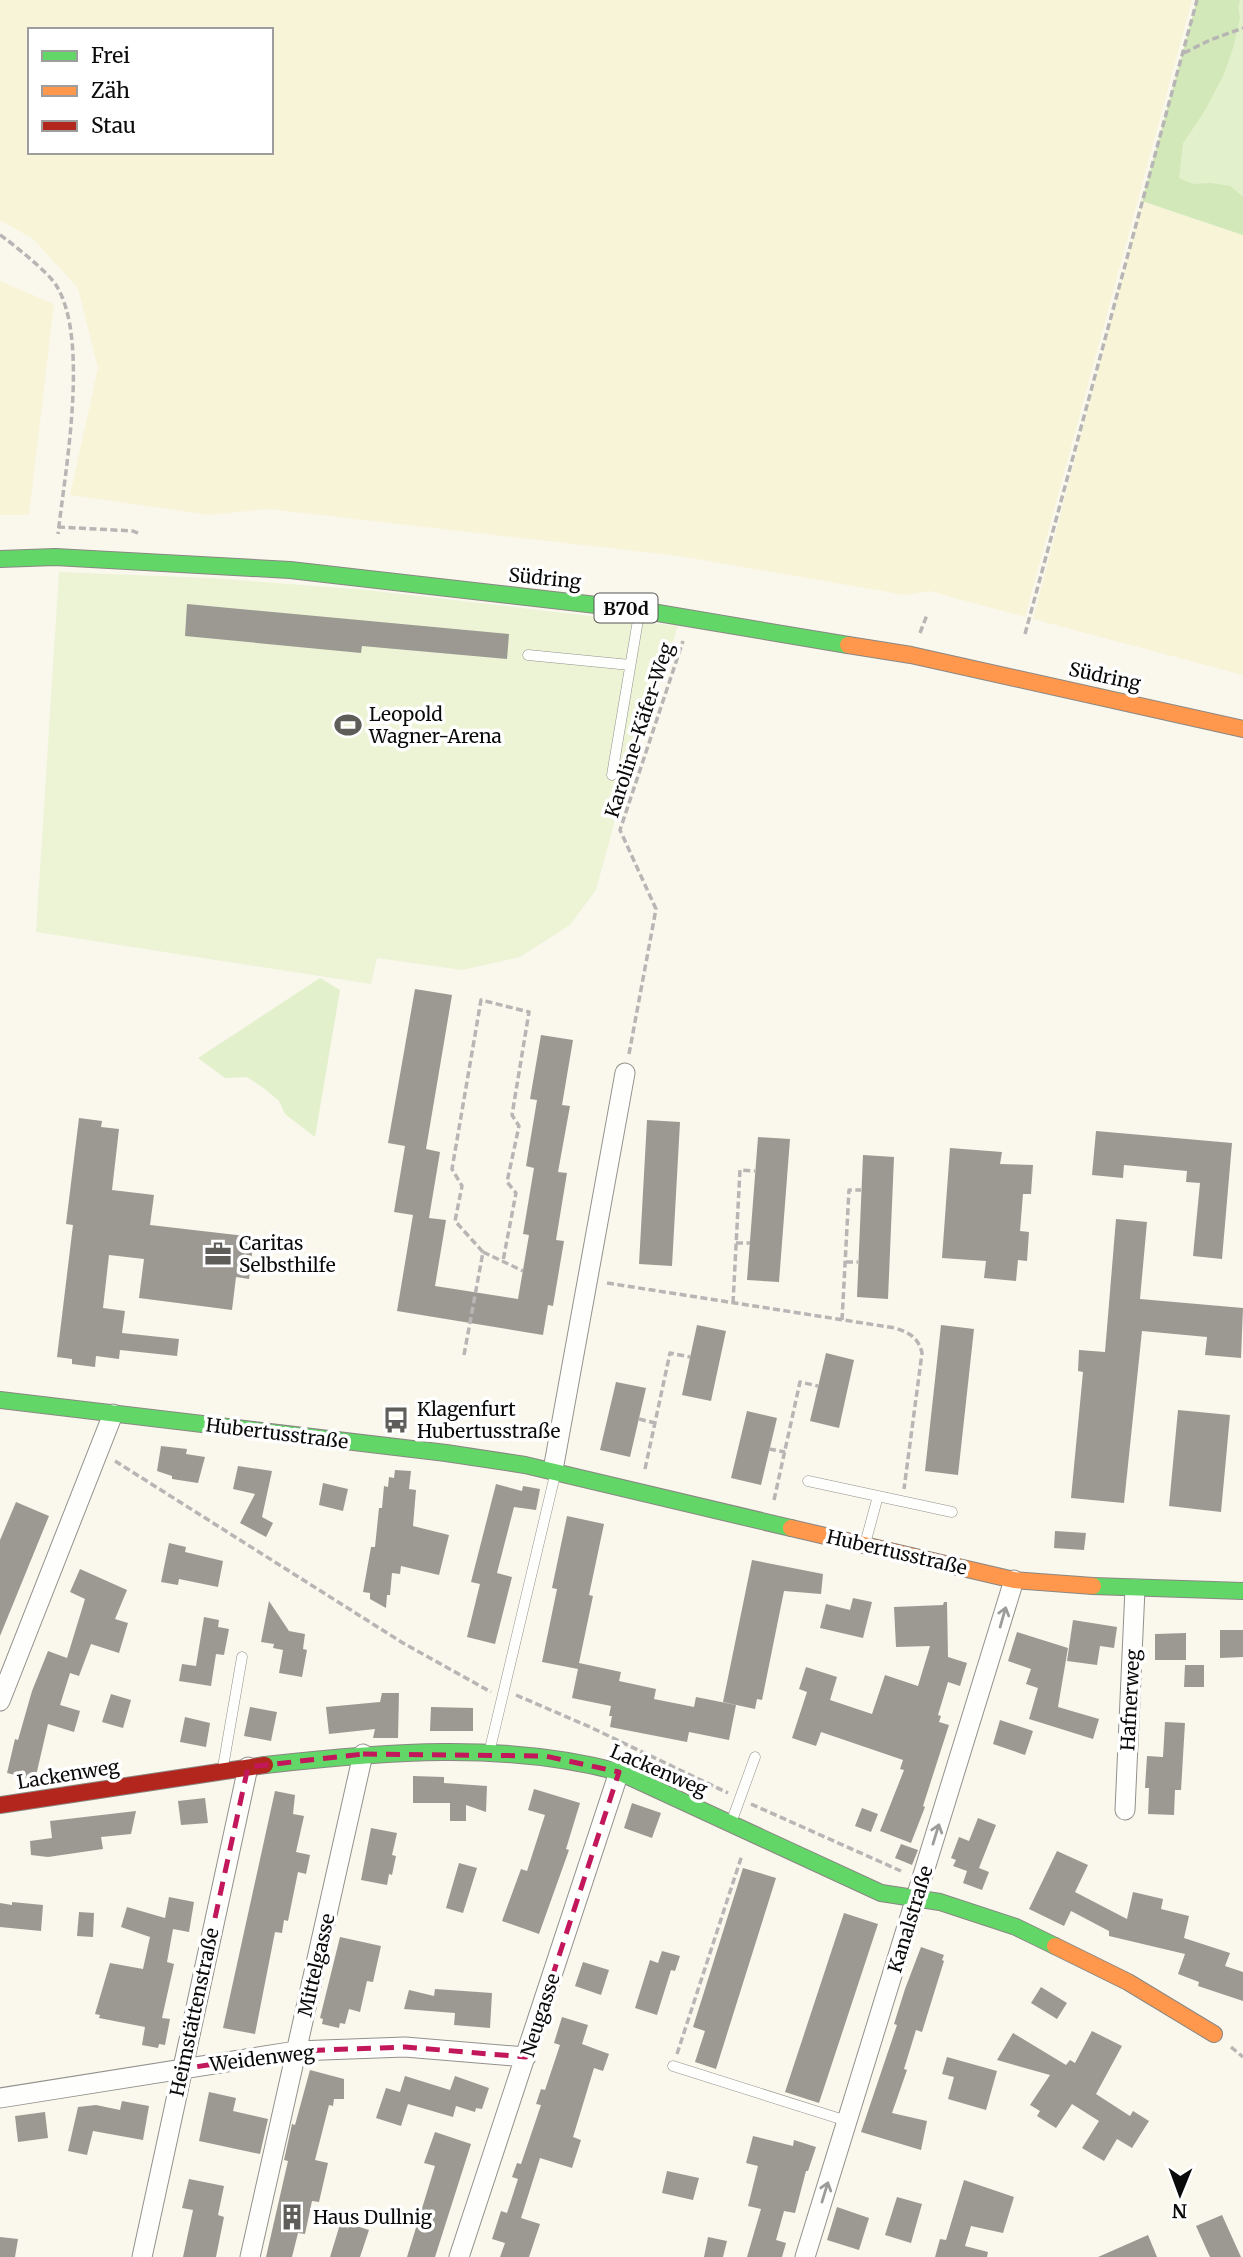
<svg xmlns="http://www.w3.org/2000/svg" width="1243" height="2257" font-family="Merriweather,serif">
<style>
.farmland{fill:#f8f4d8;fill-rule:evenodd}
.green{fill:#e2f0cb}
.forest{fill:#d2e8b9}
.pitch{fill:#ecf4d5}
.building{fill:#9c9993}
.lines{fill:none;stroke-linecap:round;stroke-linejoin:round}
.lane-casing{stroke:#92918c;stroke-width:11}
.street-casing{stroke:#92918c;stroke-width:21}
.fast-casing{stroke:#898783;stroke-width:18}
.slow-casing{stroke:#898783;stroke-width:18}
.jam-casing{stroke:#898783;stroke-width:18}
.path{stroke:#b7b6b5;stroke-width:3.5;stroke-dasharray:7 3.5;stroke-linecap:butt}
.lane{stroke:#fefefc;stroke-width:10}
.street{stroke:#fefefc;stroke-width:19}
.fast{stroke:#63d668;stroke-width:16}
.slow{stroke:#ff974d;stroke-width:16}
.jam{stroke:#b3261e;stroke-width:16}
.oneway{stroke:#9c9c9b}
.marked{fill:none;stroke:#c2185b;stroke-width:5;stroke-dasharray:14 9;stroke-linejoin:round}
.labels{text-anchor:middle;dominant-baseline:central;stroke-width:7;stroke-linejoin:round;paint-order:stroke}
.shield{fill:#fff;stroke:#545454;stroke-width:2}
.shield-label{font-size:18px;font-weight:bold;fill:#0a0a0a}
.street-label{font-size:19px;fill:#0a0a0a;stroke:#fff}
.poi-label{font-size:19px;fill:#0a0a0a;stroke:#fff;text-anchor:start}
</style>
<rect width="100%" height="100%" fill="#faf7ed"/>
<!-- farmland -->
<path class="farmland" d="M0 0H1192L1025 617 929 591 905 595 679 556 268 509 210 515 70 495 98 368 78 288 33 239 0 220ZM30 30H271V152H30Z
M1142 201 1243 235V675L1033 619Z
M0 281 54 304 29 515H0Z"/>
<!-- green -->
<path class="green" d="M1197 0H1243V235L1142 201Z
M320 978 340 990 315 1137 285 1114 279 1101 265 1089 247 1077 225 1078 198 1058Z"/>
<!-- forest -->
<path class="forest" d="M1197 0H1240L1238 7 1240 18 1233 48 1224 74 1204 112 1183 143 1179 178 1193 184 1211 183 1230 186 1243 197V235L1142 201Z"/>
<!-- pitch -->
<path class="pitch" d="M59 572 211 578 366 590 678 626 614 824 596 890 570 925 520 957 462 970 377 958 371 984 36 932Z"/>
<!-- building -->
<path class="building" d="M187 604 509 634 507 659 362 646 361 653 185 636Z
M415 989 452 995 426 1149 440 1152 429 1218 446 1220 435 1286 518 1299 529 1235 523 1234 534 1168 526 1166 537 1100 530 1099 541 1035 573 1040 562 1105 570 1106 558 1172 567 1173 556 1240 564 1241 553 1306 548 1305 543 1335 397 1311 413 1215 394 1212 405 1146 388 1143Z
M79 1118 102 1121 101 1127 119 1129 112 1190 154 1195 150 1225 254 1237 249 1279 236 1277 232 1310 139 1298 144 1259 109 1255 103 1308 125 1311 122 1333 179 1339 177 1356 120 1350 119 1359 96 1356 95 1367 72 1364V1359L57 1357 73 1225 66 1224Z
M647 1120 680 1122 672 1266 639 1264Z
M1096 1131 1232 1143 1222 1259 1193 1256 1200 1183 1186 1182 1187 1171 1124 1165 1123 1178 1092 1175Z
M758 1137 790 1139 779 1282 747 1280Z
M950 1148 1002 1152 1000 1164 1033 1165 1031 1194H1023L1020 1231 1029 1232 1027 1261 1018 1260 1016 1281 984 1278 986 1261 942 1258Z
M863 1155 894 1157 888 1299 857 1297Z
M1116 1219 1147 1222 1140 1299 1243 1308 1241 1358 1205 1355 1207 1337 1142 1331 1124 1503 1071 1498 1083 1372 1078 1371 1079 1350 1105 1352Z
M697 1325 726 1331 711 1401 682 1395Z
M941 1325 974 1329 958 1475 925 1471Z
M826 1353 854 1360 839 1428 810 1421Z
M616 1382 646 1388 630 1457 600 1450Z
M1178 1410 1230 1415 1221 1512 1169 1506Z
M747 1411 777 1418 761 1485 731 1478Z
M161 1446 187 1449 186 1454 205 1457 198 1483 172 1479V1476L157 1471Z
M238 1466 272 1471 262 1517 273 1523 266 1537 240 1523 255 1494 233 1489Z
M395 1470 411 1471 409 1489 416 1490 413 1526 449 1535 439 1575 401 1566 400 1574 392 1573 390 1595H387L386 1608 370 1599V1593L363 1592 371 1547H375L379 1508H382L384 1486 388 1487 389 1477 394 1478Z
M323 1483 348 1489 343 1511 319 1505Z
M496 1484 522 1491 523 1486 540 1489 536 1510 514 1507 497 1573 512 1577 495 1644 467 1637 480 1584 471 1582Z
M16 1502 49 1516 0 1636V1540Z
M567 1516 604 1524 589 1595 593 1596 579 1663 621 1672 619 1681 656 1689 654 1699 694 1707 696 1697 736 1705 729 1740 689 1732 687 1742 610 1727 612 1716H609L611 1706 572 1698 578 1669 542 1662 557 1589 552 1588Z
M1055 1531 1086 1533 1084 1550 1054 1548Z
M169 1543 186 1547 185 1552 223 1561 218 1587 179 1579 178 1585 161 1582Z
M752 1560 823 1574 821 1594 784 1591 762 1700 757 1699 755 1709 723 1702Z
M80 1569 127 1590 115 1619 128 1623 119 1653 91 1644 79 1676 70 1673 60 1705 80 1711 74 1732 48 1724 35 1780 7 1773 15 1739 18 1740 32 1691 48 1651 67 1658 85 1599 70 1592Z
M853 1598 872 1602 863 1638 820 1628 826 1604 850 1610Z
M269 1601 289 1631 305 1634 303 1649 307 1650 302 1677 279 1673 283 1650 273 1648 274 1644 261 1642Z
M944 1602H947L948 1657 967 1663 960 1686 948 1682 938 1715 941 1716 939 1722 949 1725 923 1806 925 1807 911 1843 880 1831 904 1770 900 1769 903 1760 821 1732 816 1746 792 1738 807 1692 799 1689 806 1667 837 1677 830 1700 872 1714 885 1675 918 1686 930 1646 896 1647 894 1607 943 1605Z
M204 1617 219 1620 218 1627 229 1629 224 1655 216 1654 211 1686 179 1681 182 1664 196 1666Z
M1073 1620 1117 1627 1114 1648 1100 1646 1097 1665 1067 1661Z
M1220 1630H1243V1657L1220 1658Z
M1017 1632 1068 1648 1058 1707 1099 1719 1093 1739 1029 1719 1038 1688 1026 1684 1031 1669 1008 1661Z
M1186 1633V1660H1155V1634Z
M1185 1665H1204V1687H1184Z
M382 1693H399L398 1738H373L375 1729 329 1734 326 1707 380 1702Z
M111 1694 131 1700 123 1728 102 1722Z
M250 1707 277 1712 271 1741 244 1736Z
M431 1707 473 1708V1731H430Z
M185 1717 210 1723 206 1747 180 1742Z
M1000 1720 1033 1731 1025 1755 993 1744Z
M1165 1722 1185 1723 1181 1790H1175L1174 1815 1148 1814 1149 1788H1145L1147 1756 1163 1757Z
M413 1776 444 1777V1783L487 1786 486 1812 466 1805V1821H450V1803H413Z
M534 1789 580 1803 566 1849 569 1850 539 1934 502 1921 521 1869 527 1871 545 1815 528 1810Z
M275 1791 295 1795 293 1814 304 1816 296 1852 310 1855 306 1874 298 1872 288 1921 284 1920 282 1933 275 1932 255 2034 223 2028Z
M205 1798 208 1823 181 1825 178 1801Z
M632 1803 661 1813 652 1838 624 1828Z
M862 1808 878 1814 871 1832 855 1826Z
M136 1811 131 1834 101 1837 103 1849 48 1857 31 1855 30 1841 52 1838 50 1821Z
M978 1818 996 1825 979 1868 989 1872 982 1890 963 1883 967 1871 953 1866 956 1860 951 1858 959 1837 969 1841Z
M371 1828 397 1833 392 1855 396 1856 392 1875 389 1874 387 1885 361 1880Z
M901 1844 918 1850 912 1865 895 1858Z
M1057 1851 1088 1865 1075 1892 1127 1919 1133 1892 1163 1899 1161 1909 1189 1916 1184 1938 1230 1953 1225 1966 1243 1972V2001L1198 1986 1199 1982 1178 1974 1185 1954 1109 1936V1931L1071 1911 1064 1926 1029 1909Z
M459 1863 477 1868 463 1913 446 1908Z
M743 1868 776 1878 716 2069 695 2062 705 2031 693 2027Z
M169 1897 194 1902 189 1932 173 1929 167 1962 174 1964 162 2018 170 2019 165 2045 159 2044 158 2048 142 2045 145 2027 99 2018 100 2015 95 2014 110 1963 143 1969 150 1937 121 1927 127 1907 165 1918Z
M12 1902 43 1905 41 1931 0 1927V1903L12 1905Z
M79 1912 94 1913 93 1937 77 1936Z
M844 1913 878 1924 819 2103 785 2092Z
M340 1937 381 1946 373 1982 367 1981 360 2012 349 2009 345 2024 340 2023 339 2028 322 2024 323 2019 320 2018Z
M921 1947 944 1955 942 1960 944 1961 922 2032 916 2030 904 2069 907 2070 892 2113 927 2121 921 2150 861 2132 897 2025 894 2024 905 1989Z
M662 1951 680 1956 675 1971 671 1970 657 2015 635 2008 650 1960 658 1963Z
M583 1962 609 1970 601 1995 575 1986Z
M1041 1987 1067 2003 1057 2019 1031 2003Z
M435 1989 492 1993 490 2028 454 2025 455 2013 404 2009 409 1990 434 1996Z
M562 2017 588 2025 582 2044 609 2054 603 2071 594 2068 573 2137 581 2140 572 2168 540 2158 521 2218 540 2224 529 2257H500L505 2243 492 2239 501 2211 507 2213 518 2179 512 2177 517 2163 521 2164 541 2105 536 2104 541 2089 545 2090 560 2045 554 2043Z
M1092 2031 1122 2046 1096 2094 1130 2116 1133 2111 1149 2121 1132 2148 1117 2139 1104 2161 1082 2148 1099 2121 1072 2104 1056 2128 1037 2116 1040 2111 1030 2105 1050 2075 997 2060 1013 2033 1066 2065 1070 2060 1075 2063Z
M947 2057 997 2071 986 2110 948 2099 954 2077 942 2074Z
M310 2070 344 2079V2099H334L333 2106 329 2105 315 2160 328 2163 319 2202 312 2201 305 2234 298 2233 292 2257H266L288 2161 284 2160 292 2124 295 2125Z
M405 2076 450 2090 455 2076 489 2088 482 2109 476 2108 475 2112 456 2106 453 2117 408 2104 401 2126 376 2118 386 2088 400 2092Z
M209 2092 236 2098 233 2111 268 2119 260 2154 199 2141Z
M122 2101 149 2106 143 2140 93 2131 87 2155 68 2151 78 2107 96 2105 120 2110Z
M45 2112 48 2138 18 2142 15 2116Z
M435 2132 471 2144 435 2257H407L435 2166 424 2163Z
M753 2136 793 2146 794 2140 816 2147 808 2171H806L795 2213 784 2211 776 2240 786 2243 782 2257H747L761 2209 748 2206 758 2166 746 2163Z
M667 2171 699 2178 693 2200 662 2193Z
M189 2179 224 2186 218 2215 224 2217 216 2257H183L193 2210 182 2208Z
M964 2180 1014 2197 1003 2233 971 2226 965 2246 988 2252 987 2257H935L940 2239 946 2240Z
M897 2197 922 2204 911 2243 885 2235Z
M837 2207 869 2218 859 2250 827 2240Z
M1222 2215 1241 2257H1210L1196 2226Z
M341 2221 369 2230 360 2257H330Z
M1148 2235 1157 2257H1098Z
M0 2237 18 2239 15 2257H0Z
M708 2237 727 2241 723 2257H704Z"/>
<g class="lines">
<!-- lane casing -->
<g class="lane-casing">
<path id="lane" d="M528 655 630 665
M612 775 639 614
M808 1481 952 1512
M865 1544 878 1496
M489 1753 555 1475
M223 1767 242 1657
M731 1823 755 1757
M673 2066 847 2121"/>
</g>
<!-- street casing -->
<g class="street-casing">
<path id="street" d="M553 1470 625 1073
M0 1701 113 1414
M1125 1810 1135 1589
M0 2098 296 2051 405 2047 526 2057
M142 2257 248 1767
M250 2257 363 1754
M459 2257 619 1772
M805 2257 1014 1580"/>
</g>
<!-- fast casing -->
<g class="fast-casing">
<path id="fast" d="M0 559 55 557 290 570 640 610 848 645
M0 1400 446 1453 525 1465 791 1528
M1093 1586 1243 1591
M265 1765C382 1752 504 1741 619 1772L881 1893 940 1902 1016 1927 1055 1946"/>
</g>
<!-- slow casing -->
<g class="slow-casing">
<path id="slow" d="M848 645 911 655 1243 729
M791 1528 1014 1580 1093 1586
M1055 1946 1128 1982 1214 2034"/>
</g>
<!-- jam casing -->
<g class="jam-casing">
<path id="jam" d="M0 1805 265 1765"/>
</g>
<!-- path -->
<path class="path" d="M1184 53 1210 40 1243 28
M0 235C12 243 49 273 56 285 90 339 65 471 58 534
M58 527 133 531 140 534
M920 633 927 615
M1025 634 1197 0
M629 1054 656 909 620 830 683 641
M736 1243H750
M483 1252 523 1271
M846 1262H858
M607 1283 895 1328C910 1333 918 1337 922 1353L904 1489
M733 1303 740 1170 755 1171
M842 1320 849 1190H861
M464 1355 483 1252 455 1221 462 1186 452 1169 481 1000 529 1012 512 1115 519 1126 507 1182 516 1193 503 1261
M639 1419 655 1423
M769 1449 785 1452
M115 1461 403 1643 491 1692
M645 1469 670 1353 690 1357
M774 1500 800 1382 818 1386
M516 1695 590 1727 728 1793
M751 1804 901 1871
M1231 2047 1243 2057
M677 2054 742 1855"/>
<!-- lane -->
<use href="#lane" class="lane"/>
<!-- street -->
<use href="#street" class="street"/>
<!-- fast -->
<use href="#fast" class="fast"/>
<!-- slow -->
<use href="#slow" class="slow"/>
<!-- jam -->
<use href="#jam" class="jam"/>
</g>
<!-- one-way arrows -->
<defs><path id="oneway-shaft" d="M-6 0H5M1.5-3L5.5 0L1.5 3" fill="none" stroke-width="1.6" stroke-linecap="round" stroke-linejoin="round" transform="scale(1.75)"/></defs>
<g class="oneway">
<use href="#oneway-shaft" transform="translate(1003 1617) rotate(-74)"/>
<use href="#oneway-shaft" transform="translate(936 1834) rotate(-73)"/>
<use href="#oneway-shaft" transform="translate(825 2192) rotate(-73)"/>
</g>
<!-- marked area -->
<path class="marked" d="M363 1754 545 1756 619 1772 526 2057 405 2047 296 2051 182 2069 248 1767Z"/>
<!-- icons -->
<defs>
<g id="stadium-bare" transform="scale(2.1)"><path d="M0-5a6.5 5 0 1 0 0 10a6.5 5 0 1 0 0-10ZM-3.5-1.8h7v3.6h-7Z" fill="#5e5d59" stroke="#fff" stroke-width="2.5" paint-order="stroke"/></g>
<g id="office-bare" transform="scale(2.1)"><path d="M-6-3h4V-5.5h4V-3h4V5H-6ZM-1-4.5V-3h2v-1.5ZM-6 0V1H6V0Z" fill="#5e5d59" stroke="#fff" stroke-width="2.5" paint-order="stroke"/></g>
<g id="bus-bare" transform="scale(2.1)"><path d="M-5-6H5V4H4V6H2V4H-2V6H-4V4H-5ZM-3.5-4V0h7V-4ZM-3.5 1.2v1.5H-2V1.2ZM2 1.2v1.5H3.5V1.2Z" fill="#5e5d59" stroke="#fff" stroke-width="2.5" paint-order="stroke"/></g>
<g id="building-bare" transform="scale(2.1)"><path d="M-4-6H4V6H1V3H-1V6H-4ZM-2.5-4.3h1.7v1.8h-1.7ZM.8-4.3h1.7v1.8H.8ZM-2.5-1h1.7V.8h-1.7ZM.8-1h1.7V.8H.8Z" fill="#5e5d59" stroke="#fff" stroke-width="2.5" paint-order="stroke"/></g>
</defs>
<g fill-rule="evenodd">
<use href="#stadium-bare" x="348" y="725"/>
<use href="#office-bare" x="218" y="1254"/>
<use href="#bus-bare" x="396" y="1420"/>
<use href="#building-bare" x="292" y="2217"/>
</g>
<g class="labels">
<!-- shield labels -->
<rect class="shield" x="594.5" y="593.5" width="63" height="29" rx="5"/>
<g class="shield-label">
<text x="626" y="608">B70d</text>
</g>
<!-- street labels -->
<g class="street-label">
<text transform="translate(545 578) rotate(6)">Südring</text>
<text transform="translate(1105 676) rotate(12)">Südring</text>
<text transform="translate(639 730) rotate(-72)">Karoline-Käfer-Weg</text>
<text transform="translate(277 1433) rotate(7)">Hubertusstraße</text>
<text transform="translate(897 1552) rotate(13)">Hubertusstraße</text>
<text transform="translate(1130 1700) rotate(-87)">Hafnerweg</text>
<text transform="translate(659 1770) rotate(23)">Lackenweg</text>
<text transform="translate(68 1774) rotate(-9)">Lackenweg</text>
<text transform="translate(910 1919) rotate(-73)">Kanalstraße</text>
<text transform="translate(316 1965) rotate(-77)">Mittelgasse</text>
<text transform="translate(194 2012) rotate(-78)">Heimstättenstraße</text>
<text transform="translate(540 2015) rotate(-72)">Neugasse</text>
<text transform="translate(262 2058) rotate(-7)">Weidenweg</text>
</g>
<!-- poi labels -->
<g class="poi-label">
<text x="369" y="714">Leopold<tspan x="369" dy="22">Wagner-Arena</tspan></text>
<text x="239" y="1243">Caritas<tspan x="239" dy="22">Selbsthilfe</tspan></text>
<text x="417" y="1409">Klagenfurt<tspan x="417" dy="22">Hubertusstraße</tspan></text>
<text x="313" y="2217">Haus Dullnig</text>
</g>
</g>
<!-- legend -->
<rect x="28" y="28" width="245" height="126" fill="#ffffff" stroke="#9d9d9d" stroke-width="2"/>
<rect x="42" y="51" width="35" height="10" fill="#63d668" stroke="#9d9d9d" stroke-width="2"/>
<text x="91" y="63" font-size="21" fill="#0a0a0a">Frei</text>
<rect x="42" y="86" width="35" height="10" fill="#ff974d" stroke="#9d9d9d" stroke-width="2"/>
<text x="91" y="98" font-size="21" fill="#0a0a0a">Zäh</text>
<rect x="42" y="121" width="35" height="10" fill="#b3261e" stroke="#9d9d9d" stroke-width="2"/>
<text x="91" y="133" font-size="21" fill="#0a0a0a">Stau</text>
<!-- north arrow -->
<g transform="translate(1180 2194) rotate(181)" stroke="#ffffff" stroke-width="5" paint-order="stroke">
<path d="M0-5L12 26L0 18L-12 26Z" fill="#0a0a0a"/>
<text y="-10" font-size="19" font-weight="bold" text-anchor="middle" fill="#0a0a0a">N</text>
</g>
</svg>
